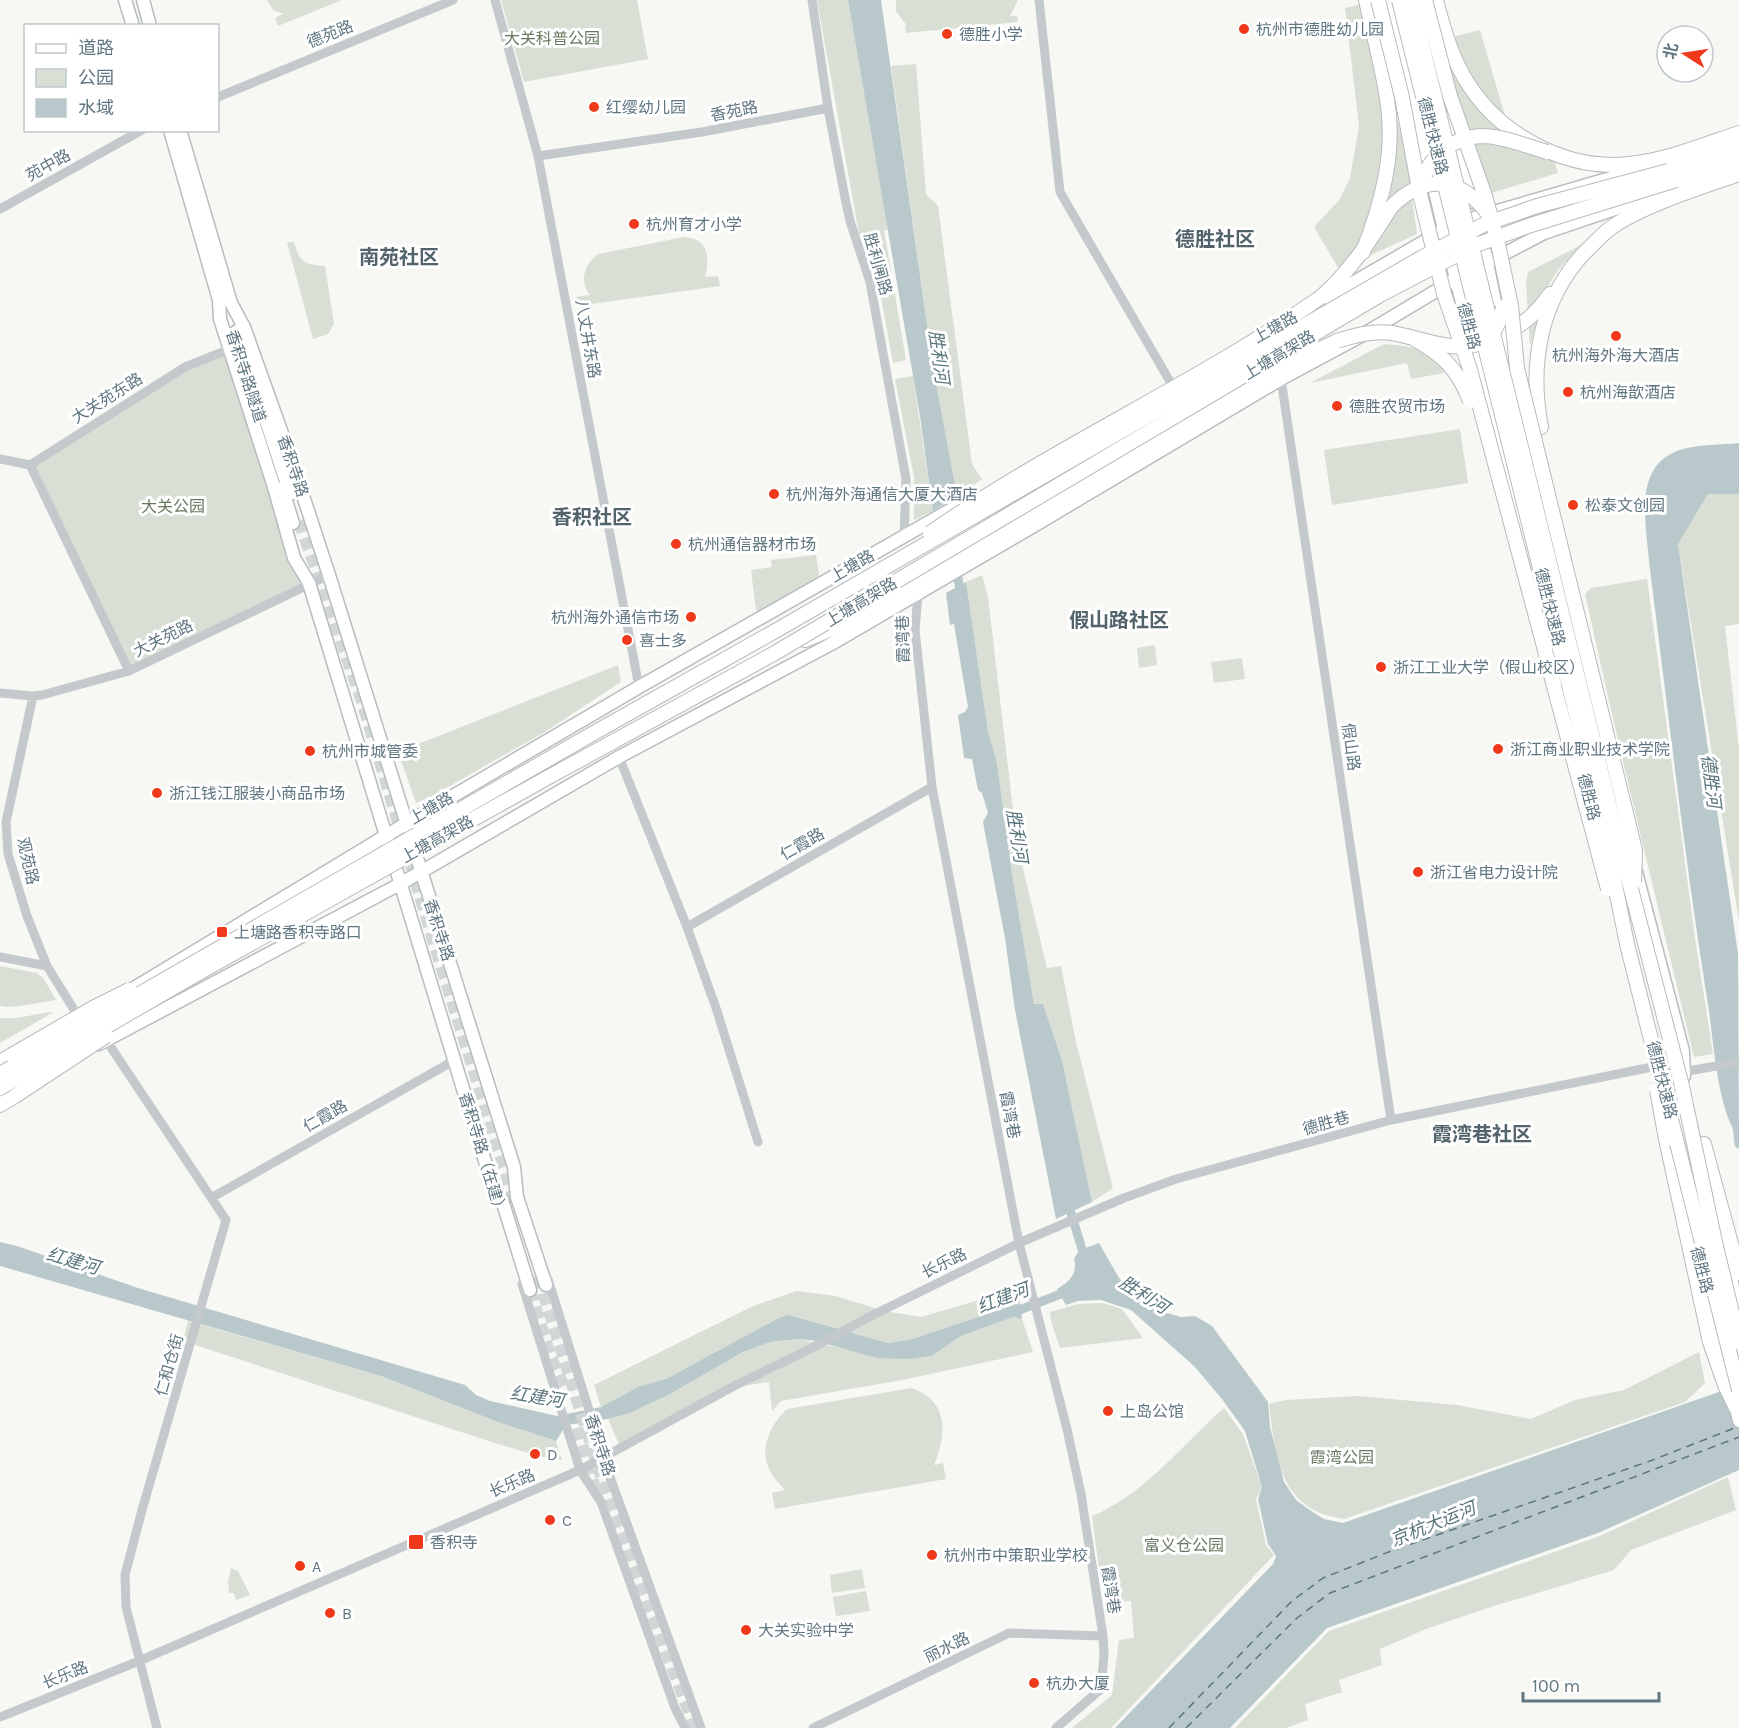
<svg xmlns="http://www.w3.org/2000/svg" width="1739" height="1728" font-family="Karla,'Noto Sans SC',sans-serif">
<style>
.green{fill:#d9dfd4}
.water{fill:#b9c8cb}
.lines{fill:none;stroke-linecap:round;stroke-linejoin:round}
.canal{stroke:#b9c8cb;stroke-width:9}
.ferry{stroke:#5a767c;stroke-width:1.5;stroke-dasharray:8 6;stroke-linecap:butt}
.major-tunnel{stroke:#d1d7d7;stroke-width:12;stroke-dasharray:12 6;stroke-linecap:butt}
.major-casing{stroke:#b7bcbf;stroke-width:15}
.highway-casing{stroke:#b6bbbd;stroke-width:16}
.minor{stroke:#c4c9cc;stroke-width:9}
.major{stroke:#fff;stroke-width:12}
.highway{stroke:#fff;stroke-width:14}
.highway-bridge-casing{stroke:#b6bbbd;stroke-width:16;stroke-linecap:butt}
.highway-bridge{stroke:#fff;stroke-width:14}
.poi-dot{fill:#f0381b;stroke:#fff;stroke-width:2}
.labels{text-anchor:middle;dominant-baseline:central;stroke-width:6;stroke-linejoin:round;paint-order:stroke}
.poi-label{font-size:16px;fill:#607681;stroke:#fff;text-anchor:start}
.street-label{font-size:16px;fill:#607681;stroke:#fff}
.park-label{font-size:16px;fill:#66795f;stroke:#fff}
.water-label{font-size:18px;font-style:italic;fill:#5a767c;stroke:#fff}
.quarter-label{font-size:20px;font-weight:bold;fill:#52636b;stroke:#fff}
</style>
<rect width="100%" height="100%" fill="#f7f7f4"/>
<!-- green -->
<path class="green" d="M267 0H342L278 26 275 18 283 14 273 10Z
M501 0H637L648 59 524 82Z
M817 0H848L888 230H884L906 360 893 363 878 281C895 256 882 245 859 234Z
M896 0H1018L1010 16H1017L1018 22 906 33 905 26H907L896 11Z
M1367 3 1406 154 1417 234 1373 254 1340 271 1314 227 1340 199 1350 178 1359 126 1345 8Z
M1480 30 1514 147 1554 160 1558 173 1491 193 1461 110 1441 40Z
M916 64 926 194 938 206 972 464 982 479 957 496 933 367 891 66Z
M684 237C709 239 710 257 705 277L718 276 720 286 577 306 576 297 590 295C579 282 584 264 598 254Z
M287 242H294C299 261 304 265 325 266L334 324 328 334 313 339Z
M1581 245 1558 270 1545 291 1530 346 1526 282 1528 272Z
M240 339 309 583 129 671 30 465 185 367Z
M1384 344C1408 346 1435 348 1444 373L1411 379 1407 363 1310 383Z
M913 376 933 511 914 520V477L895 379Z
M1460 429 1468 483 1332 505 1324 450Z
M1708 494H1739V624L1725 626 1739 749V921L1678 544Z
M816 555 819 575 814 580 760 612 756 610 751 570 772 567 771 560Z
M982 575 988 597 1017 844 1047 968 1061 966 1076 1042 1113 1188 1092 1202 1062 1060 1043 1004 1034 1005 1012 874 997 763 988 731 966 582Z
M1647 579 1695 938 1713 1054 1694 1057C1657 903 1619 749 1585 594L1591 588Z
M1155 645 1157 665 1139 668 1137 648Z
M1242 658 1245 679 1214 683 1211 662Z
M618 665 621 682 543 733 432 796 416 803 398 752Z
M0 966 37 973 44 979 56 1000C41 1002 13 1009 0 1006Z
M54 1012 0 1043V1018C18 1020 36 1013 54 1012Z
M1017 1289 1020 1303 912 1339 888 1343 789 1315 668 1378 638 1387 601 1407 594 1385 753 1306 797 1291 836 1296 884 1311 921 1317Z
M1103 1303 1122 1309 1143 1338 1060 1348C1056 1335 1051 1326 1050 1312L1078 1304Z
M1013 1317 1022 1319 1033 1352 902 1380 781 1401 772 1411 769 1382 730 1388 622 1451 608 1419 630 1413 670 1394 743 1352 770 1342 799 1339 845 1349 932 1356 961 1336Z
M188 1321 381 1376 498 1422 556 1441 562 1460 539 1456 501 1445 183 1341Z
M1699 1352 1705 1383 1685 1402 1344 1519C1279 1510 1276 1458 1269 1404L1286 1400 1358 1396 1457 1405 1531 1419 1575 1400 1624 1390Z
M912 1388C949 1402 947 1433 934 1465L943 1463 946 1479 775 1509 772 1493 785 1490C780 1484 773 1478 770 1471 758 1449 771 1424 787 1409Z
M1224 1408 1243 1434 1262 1487 1256 1499 1266 1545 1274 1555 1111 1728H1072L1112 1695 1119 1640 1134 1638 1131 1601 1118 1602 1115 1573 1100 1576 1092 1516C1143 1496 1184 1443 1224 1408Z
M1728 1477 1736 1510 1631 1550 1614 1570 1494 1606 1426 1629 1380 1649 1382 1665 1339 1680 1342 1692 1305 1704 1308 1720 1286 1728H1235L1329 1631 1600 1536Z
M231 1568 238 1571 250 1595 236 1600 234 1593H229L228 1582Z
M862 1569 865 1588 832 1593 830 1575Z
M866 1591 870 1611 836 1616 833 1597Z"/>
<!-- water -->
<path class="water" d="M848 0H881L933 367 957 496 933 511 920 416Z
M1739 443V494H1708L1678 544 1738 954 1739 1138C1718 1112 1714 1046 1709 1011 1685 862 1668 711 1649 561 1646 521 1632 463 1683 449 1701 444 1721 445 1739 443Z
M966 582 988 731 997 763 1012 874 1034 1004H1043L1062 1060 1092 1202 1056 1219 1015 1010 1005 938 983 822 988 813 982 793 978 790 972 759 964 758 958 715 965 712 968 707 954 624 950 625 946 593Z
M0 1242 17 1246 138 1288 465 1385 476 1395 490 1401 557 1416 601 1407 638 1387 668 1378 779 1318 789 1315 888 1343 912 1339 1020 1303 1022 1319 1013 1317 961 1336 932 1356 907 1359 877 1358 816 1341 799 1339 770 1342 743 1352 670 1394 630 1413 608 1419 566 1425 556 1441 498 1422 381 1376 0 1266Z
M1099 1243 1119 1278 1137 1298 1153 1309 1181 1317 1195 1316 1212 1326 1268 1402 1270 1427 1284 1482 1296 1500 1314 1513 1324 1519 1343 1523 1739 1385V1470L1598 1533 1327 1628 1230 1728H1115L1273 1564 1276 1556 1268 1544 1258 1499 1262 1487 1245 1431 1222 1399 1194 1366 1131 1310 1101 1300 1078 1301 1066 1305 1057 1289C1070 1281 1078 1274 1074 1258L1080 1250Z"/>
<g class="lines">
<!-- canal -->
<path class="canal" d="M956 566 961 596
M1737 1125 1739 1144
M1067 1200 1085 1259
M1012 1313 1071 1290"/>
<!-- ferry -->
<path class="ferry" d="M1169 1728 1292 1601 1323 1578 1391 1551 1650 1461 1737 1427
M1186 1728 1297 1618 1330 1593 1739 1437"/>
<!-- major-tunnel -->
<path class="major-tunnel" d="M299 521 361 698 436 950 515 1202
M538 1276 606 1492 695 1728
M530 1290 551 1358 567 1393
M577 1428 597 1495"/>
<!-- major casing -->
<g class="major-casing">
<path id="major" d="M125 0 133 26
M143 0 150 26
M1389 0 1456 279 1571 726
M1443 95 1473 202
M170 130 219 300 220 319 274 487 294 558 309 583 492 1184 502 1200 530 1290
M180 130 231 303 244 327 289 453 329 575 408 828
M1478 219 1502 336 1559 567
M1320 302 1444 230 1477 217 1652 166
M237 331 290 494
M282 488 293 523
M413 845 514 1167 517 1197 546 1285
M1636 872 1683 1051 1684 1076
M121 996 407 823 639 687 973 497
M99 1044 400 884 619 757 833 643 1037 524 1281 379 1359 337 1456 279 1544 233 1739 167
M1717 1222 1739 1311
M1708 1294 1730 1382
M1734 1399 1739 1421"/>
</g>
<!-- highway casing -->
<g class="highway-casing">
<path id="highway" d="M1436 0C1443 27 1450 53 1464 77 1496 133 1564 171 1629 164 1667 160 1703 145 1739 133
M1668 171 1739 146
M1676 180 1739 158
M1363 252C1382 203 1396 151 1387 99 1382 66 1373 33 1366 0
M1321 297C1351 270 1370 241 1391 207
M1507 332C1526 323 1538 311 1550 294
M1541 427C1529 364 1540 300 1585 252 1594 244 1602 234 1612 227 1644 205 1702 187 1739 174
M805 640 834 628 1001 536 1302 358 1337 341
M0 1062 12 1055
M0 1105 15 1096
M1666 1139 1710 1342 1725 1385 1736 1408
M1704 1144 1739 1273"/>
</g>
<!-- minor -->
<path class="minor" d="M495 0 538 156 639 687
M812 0 828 108 845 198 850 221 870 282 906 479 904 537
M1039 0 1060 192 1172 385
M218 97 453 0
M538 156 702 132 828 108
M0 209 142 130
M1281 379 1391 1120
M0 459 30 465 185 367 230 349
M30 465 129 671
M918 595 915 630 932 787 1019 1243 1067 1429 1081 1494 1103 1636 1104 1655 1101 1689 1056 1728
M0 693 33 696 42 695 129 671 329 575
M33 696 6 822 8 854 27 916 47 966 81 1021
M619 757 687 927 716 1008 758 1142
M687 927 932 787
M0 957 47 966
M106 1040 226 1220 142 1510 125 1575 126 1607 157 1728
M211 1198 455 1060
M548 1279 610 1477 701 1728
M522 1284 580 1470 601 1502 675 1708 685 1728
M0 1717 139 1661 580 1470 734 1386 810 1349 869 1317 1019 1243 1124 1198 1176 1179 1391 1120 1652 1067 1683 1072 1739 1062
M813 1728 1009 1633 1103 1636"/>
<!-- major -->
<use href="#major" class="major"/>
<!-- highway -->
<use href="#highway" class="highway"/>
<!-- highway-bridge casing -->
<g class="highway-bridge-casing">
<path id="highway-bridge" d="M1378 0 1402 97 1420 194 1444 294 1469 366 1554 684
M1399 0 1599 806 1627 944 1739 1390
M1411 0 1609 804 1681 1082 1715 1242 1739 1342
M1425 0 1450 96 1485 196 1497 239 1511 306 1517 368 1635 850 1634 882
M1421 187C1427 157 1453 136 1484 136 1505 137 1527 146 1547 152
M1391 207C1424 174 1460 176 1488 214
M1453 311C1461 325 1473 333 1488 334
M1413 338C1442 354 1458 369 1470 401
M1337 341C1355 335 1374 330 1392 333 1433 340 1491 371 1503 307
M930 533C1055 446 1196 384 1321 297
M1551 675 1608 889
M12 1055 93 1008 129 990
M0 1074 599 730 777 630 1421 258 1485 224 1537 206 1668 171
M0 1088 202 971 545 779 775 653 1380 295 1476 245 1531 225 1676 180
M1657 1090 1666 1139
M15 1096 106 1036"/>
</g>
<!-- highway-bridge -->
<use href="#highway-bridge" class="highway-bridge"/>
</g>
<!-- markers -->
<g class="poi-dot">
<circle cx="1244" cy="29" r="6"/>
<circle cx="947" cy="34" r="6"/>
<circle cx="594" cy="107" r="6"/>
<circle cx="634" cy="224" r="6"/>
<circle cx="1616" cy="336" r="6"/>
<circle cx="1568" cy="392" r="6"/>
<circle cx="1337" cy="406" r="6"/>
<circle cx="774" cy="494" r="6"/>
<circle cx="1573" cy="505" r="6"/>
<circle cx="676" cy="544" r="6"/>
<circle cx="691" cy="617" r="6"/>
<circle cx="627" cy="640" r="6"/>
<circle cx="1381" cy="667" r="6"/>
<circle cx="1498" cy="749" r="6"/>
<circle cx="310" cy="751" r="6"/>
<circle cx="157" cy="793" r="6"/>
<circle cx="1418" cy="872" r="6"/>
<rect x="216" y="926" width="12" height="12" rx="3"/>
<circle cx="1108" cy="1411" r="6"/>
<circle cx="535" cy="1454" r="6"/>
<circle cx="550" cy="1520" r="6"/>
<rect x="408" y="1534" width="16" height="16" rx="3"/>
<circle cx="932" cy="1555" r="6"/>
<circle cx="300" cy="1566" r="6"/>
<circle cx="330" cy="1613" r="6"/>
<circle cx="746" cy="1630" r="6"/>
<circle cx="1034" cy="1683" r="6"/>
</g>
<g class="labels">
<!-- poi labels -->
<g class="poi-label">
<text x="1256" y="29">杭州市德胜幼儿园</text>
<text x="959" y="34">德胜小学</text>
<text x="606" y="107">红缨幼儿园</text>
<text x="646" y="224">杭州育才小学</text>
<text x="1616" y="355" text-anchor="middle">杭州海外海大酒店</text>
<text x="1580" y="392">杭州海歆酒店</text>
<text x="1349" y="406">德胜农贸市场</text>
<text x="786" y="494">杭州海外海通信大厦大酒店</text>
<text x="1585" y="505">松泰文创园</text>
<text x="688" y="544">杭州通信器材市场</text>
<text x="679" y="617" text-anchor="end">杭州海外通信市场</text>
<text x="639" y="640">喜士多</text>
<text x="1393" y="667">浙江工业大学（假山校区）</text>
<text x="1510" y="749">浙江商业职业技术学院</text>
<text x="322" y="751">杭州市城管委</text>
<text x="169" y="793">浙江钱江服装小商品市场</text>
<text x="1430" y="872">浙江省电力设计院</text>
<text x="234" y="932">上塘路香积寺路口</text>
<text x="1120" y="1411">上岛公馆</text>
<text x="547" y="1454">D</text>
<text x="562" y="1520">C</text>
<text x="430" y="1542">香积寺</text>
<text x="944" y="1555">杭州市中策职业学校</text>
<text x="312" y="1566">A</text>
<text x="342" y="1613">B</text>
<text x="758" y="1630">大关实验中学</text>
<text x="1046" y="1683">杭办大厦</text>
</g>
<!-- street labels -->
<g class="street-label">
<text transform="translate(330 34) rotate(-22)">德苑路</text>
<text transform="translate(734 111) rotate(-11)">香苑路</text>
<text transform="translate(1433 136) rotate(76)">德胜快速路</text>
<text transform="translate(48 165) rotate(-29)">苑中路</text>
<text transform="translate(878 264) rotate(74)">胜利闸路</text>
<text transform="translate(1469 326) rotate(75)">德胜路</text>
<text transform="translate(1275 327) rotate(-29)">上塘路</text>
<text transform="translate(588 339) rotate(80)">八丈井东路</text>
<text transform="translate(1279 355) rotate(-31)">上塘高架路</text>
<text transform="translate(246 376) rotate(72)">香积寺路隧道</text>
<text transform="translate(107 398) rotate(-32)">大关苑东路</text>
<text transform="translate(293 466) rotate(71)">香积寺路</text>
<text transform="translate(852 566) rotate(-30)">上塘路</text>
<text transform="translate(861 602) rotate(-31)">上塘高架路</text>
<text transform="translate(1550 607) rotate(76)">德胜快速路</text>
<text transform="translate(163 638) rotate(-26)">大关苑路</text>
<text transform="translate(903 639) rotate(-92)">霞湾巷</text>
<text transform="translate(1351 747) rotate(82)">假山路</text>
<text transform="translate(1589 797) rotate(76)">德胜路</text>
<text transform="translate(431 808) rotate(-30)">上塘路</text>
<text transform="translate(437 839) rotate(-29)">上塘高架路</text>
<text transform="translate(802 844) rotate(-30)">仁霞路</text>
<text transform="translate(28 861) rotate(77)">观苑路</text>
<text transform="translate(439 930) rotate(72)">香积寺路</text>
<text transform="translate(1662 1080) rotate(76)">德胜快速路</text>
<text transform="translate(1010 1115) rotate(79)">霞湾巷</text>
<text transform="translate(325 1116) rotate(-30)">仁霞路</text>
<text transform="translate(1326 1123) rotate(-16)">德胜巷</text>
<text transform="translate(483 1154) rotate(73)">香积寺路（在建）</text>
<text transform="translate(944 1263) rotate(-26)">长乐路</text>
<text transform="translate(1702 1270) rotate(76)">德胜路</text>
<text transform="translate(169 1365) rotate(-74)">仁和仓街</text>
<text transform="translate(600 1445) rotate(72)">香积寺路</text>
<text transform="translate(512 1483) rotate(-23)">长乐路</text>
<text transform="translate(1111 1590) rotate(81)">霞湾巷</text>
<text transform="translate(947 1647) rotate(-26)">丽水路</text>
<text transform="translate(65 1675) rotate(-22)">长乐路</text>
</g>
<!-- park labels -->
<g class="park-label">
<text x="552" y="38">大关科普公园</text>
<text x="173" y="506">大关公园</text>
<text x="1342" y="1457">霞湾公园</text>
<text x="1184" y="1545">富义仓公园</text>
</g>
<!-- water labels -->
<g class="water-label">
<text transform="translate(939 357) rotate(82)">胜利河</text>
<text transform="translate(1711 781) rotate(83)">德胜河</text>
<text transform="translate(1017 836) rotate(81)">胜利河</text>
<text transform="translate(73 1261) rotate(16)">红建河</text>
<text transform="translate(1144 1295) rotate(32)">胜利河</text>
<text transform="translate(1003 1298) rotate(-21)">红建河</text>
<text transform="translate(537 1397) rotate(9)">红建河</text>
<text transform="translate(1433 1524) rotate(-22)">京杭大运河</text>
</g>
<!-- quarter labels -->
<g class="quarter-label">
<text x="1215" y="239">德胜社区</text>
<text x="399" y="257">南苑社区</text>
<text x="592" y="517">香积社区</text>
<text x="1119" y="620">假山路社区</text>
<text x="1482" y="1134">霞湾巷社区</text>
</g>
</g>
<!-- legend -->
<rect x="24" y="24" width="195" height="108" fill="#ffffff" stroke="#bfc8cd" stroke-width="1.5"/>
<rect x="36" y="44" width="30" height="9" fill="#ffffff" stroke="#bfc8cd" stroke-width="1.5"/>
<text x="78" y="54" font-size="18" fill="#607681">道路</text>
<rect x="36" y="69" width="30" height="18" fill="#d9dfd4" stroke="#bfc8cd" stroke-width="1.5"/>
<text x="78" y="84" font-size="18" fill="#607681">公园</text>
<rect x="36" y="99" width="30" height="18" fill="#b9c8cb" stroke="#bfc8cd" stroke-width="1.5"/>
<text x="78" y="114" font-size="18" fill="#607681">水域</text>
<!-- north arrow -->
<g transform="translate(1685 54) rotate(282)"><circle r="28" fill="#ffffff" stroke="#bfc8cd" stroke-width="1.5"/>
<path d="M0-4.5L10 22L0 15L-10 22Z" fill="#f0381b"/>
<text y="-9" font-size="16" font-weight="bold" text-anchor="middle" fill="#607681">北</text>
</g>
<!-- scale -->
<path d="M1523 1692v9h136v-9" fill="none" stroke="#607681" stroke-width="3"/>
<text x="1532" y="1692" font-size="18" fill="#607681" stroke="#ffffff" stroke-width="4.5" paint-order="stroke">100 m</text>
</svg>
